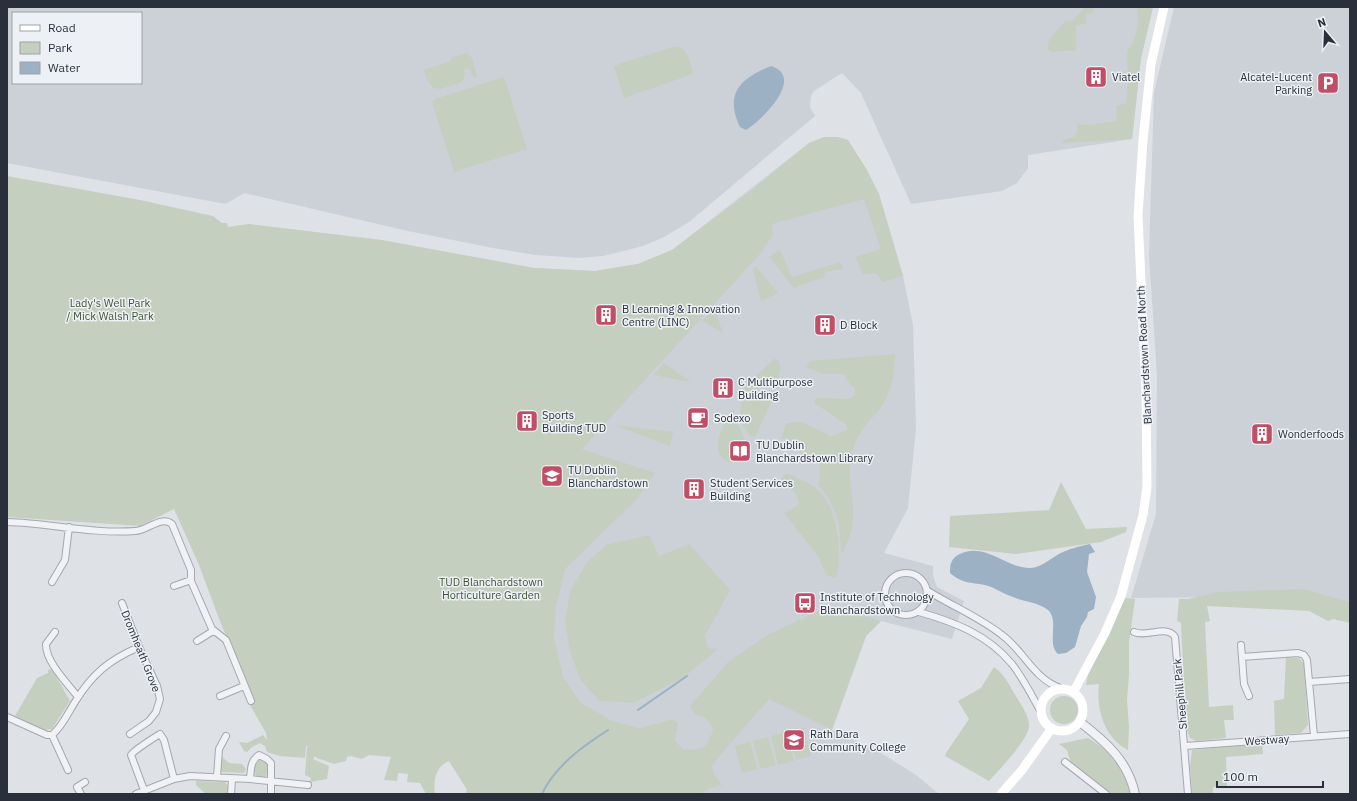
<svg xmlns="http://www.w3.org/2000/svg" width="1357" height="801" font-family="'IBM Plex Sans',sans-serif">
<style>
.built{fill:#ccd1d7;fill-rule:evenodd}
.green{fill:#c4cfc0}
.water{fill:#9cb1c3}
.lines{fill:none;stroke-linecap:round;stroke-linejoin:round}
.stream{stroke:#9cb1c3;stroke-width:2}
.minor-casing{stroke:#a4a8af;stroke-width:8}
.tertiary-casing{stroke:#a4a8af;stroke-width:10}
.minor{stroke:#f0f2f5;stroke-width:6}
.tertiary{stroke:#f0f2f5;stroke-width:8}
.secondary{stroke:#fff;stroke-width:9}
.labels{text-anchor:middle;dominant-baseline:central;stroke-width:3;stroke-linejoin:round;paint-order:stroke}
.poi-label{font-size:11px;fill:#29303b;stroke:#edf0f4;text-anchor:start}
.park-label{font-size:11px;fill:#3f5537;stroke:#edf0f4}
.street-label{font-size:11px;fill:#29303b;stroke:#edf0f4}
</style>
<rect width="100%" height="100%" fill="#dee1e6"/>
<!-- built -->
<path class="built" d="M7 7H1153L1141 58 1132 139 1028 155V168L1017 183 1002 191 911 204 861 93 842 73 814 91 811 96 810 107 815 116 689 222 664 237 643 246 603 256 580 258 536 255 493 248 408 231 244 193 226 204 7 163ZM13 13H141V83H13Z
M1174 7H1350V605L1218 597 1131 598 1156 514 1157 375 1149 255 1154 93Z
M824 137H837L848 140 879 194 903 276 913 325 916 428 908 508 884 553 933 566V576L937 587 964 601 952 639 881 621 866 636 832 730 876 750 916 775 939 794H687L195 498 248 224 381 240 534 268 595 271 638 264 672 250 809 143Z"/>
<!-- green -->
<path class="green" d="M1085 7H1095H1093V13L1086 14 1087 24 1076 25V50L1052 52 1047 49 1049 40 1066 20 1071 22Z
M1143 7H1153L1141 58 1132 139 1063 143 1062 141 1074 137 1078 131 1077 124 1088 125 1117 121 1116 106 1126 103 1128 83 1127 51C1138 41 1138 22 1137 8Z
M677 46C689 49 690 64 693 74L624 98 614 67 621 63Z
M467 53 472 58 477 77H473L469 68 463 70 465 74 462 82C440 89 431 97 424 70L450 61 452 57Z
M504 77 527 149 454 172 432 102 435 99Z
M824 137H837L848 140 867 170 879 194 903 276 883 282 876 273 863 274 855 257 881 249 864 199 772 224 773 235 759 255 582 449 655 473 637 499 565 569 556 606 554 639 563 677 581 703 612 721 640 728 674 719 678 724 675 741 683 749C701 751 708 748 713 729L706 718 695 714 690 706 728 662 769 634 821 610 840 607V615L869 617 881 621 866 636 832 730 769 699 711 766 714 774 722 785 714 787 700 794H465L467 790 449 761C436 766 433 780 435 794H426L420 783 407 782 408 774 398 773 397 781 384 780 391 757 369 755 362 759 351 756 347 757 346 761 334 764 317 758 315 756 313 759 329 766 327 779 310 782 311 778 305 775 307 747 309 746H306L305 758 280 756 267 752 265 746 260 743 252 747 247 752 244 751 239 742 247 743 263 735 267 740 266 733 250 705 244 674 221 624 199 565 174 509 140 526 7 517V176L140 200 213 216 222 223H227L228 227 248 224 381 240 534 268 595 271 638 264 672 250 752 190 809 143Z
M780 250 792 277 840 262 843 269 825 272 824 277 794 288 769 257Z
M756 267 778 293 761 301 753 269Z
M714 308 723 333 702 321Z
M895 354C895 373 891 394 880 409 870 421 859 431 854 446 844 473 855 493 853 519 853 531 847 542 843 553H841C840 526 838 506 818 485 825 448 810 464 795 448 792 445 790 441 787 438L781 439 786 423 802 422 831 436 847 430 846 424 814 403 816 398 850 399 855 394V388L850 384 844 374H823L806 367 811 361Z
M774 359H777C783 366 779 379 773 385L746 392 745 388 751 380Z
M664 363 691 382 653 375Z
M769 393 772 399 756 436 752 437C742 428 737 414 742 402Z
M731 410 734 411C734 423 749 440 746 449 745 454 740 459 737 462 705 464 721 425 731 410Z
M614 425 673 432 670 446Z
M788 474C798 479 810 482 818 490 837 506 844 556 836 578L826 575 818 556 784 513 792 509 799 504 797 495 781 480 783 475Z
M1061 482 1086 529 1127 527 1126 532 1101 542 1016 554 949 547 950 516 1049 510Z
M649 535 659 556 689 544 730 590 705 636 708 648 718 649 684 677 634 703 600 701 581 681 570 652 565 622 570 591 587 562 606 545Z
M1303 589 1350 602V623L1333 619 1328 621 1309 611 1207 606 1210 621 1205 622 1209 707 1233 705 1234 720H1224L1226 738 1196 741 1190 738 1186 728 1181 623 1177 621 1179 599H1188L1218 592Z
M1125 598 1135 599 1129 642V674L1127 700 1129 727 1128 750C1104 738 1096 709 1099 684L1086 685 1088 675Z
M1286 657 1299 658 1304 664 1308 725 1301 733 1275 735 1274 701 1284 699Z
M994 667C1005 675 1009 685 1016 696 1021 705 1030 717 1029 727 1027 741 999 770 989 781L945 756 946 753 969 719 958 701 981 688Z
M52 669 70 701 52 729 43 730 15 716 37 678 48 673V670Z
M1050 710a14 14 0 1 1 28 0a14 14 0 1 1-28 0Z
M804 728 811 756 796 760 789 732Z
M787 732 794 761 778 765 771 736Z
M768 737 776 765 760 769 753 741Z
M1088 738C1110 751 1124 769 1130 794H1110L1071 763 1067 750 1059 744Z
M750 742 758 769 742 773 735 746Z
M1228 746H1262L1263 754 1226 757 1227 786 1213 787V794H1192L1190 766 1192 750Z
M220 755 229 763 242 764 246 769 244 773 221 772Z
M259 758 263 759 270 765 269 772 265 777H257C252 770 254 764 259 758Z
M196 781 225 782 228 786 227 794H206L196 785Z"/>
<!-- water -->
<path class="water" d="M771 66C806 77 762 120 746 130L740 127C724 93 741 78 771 66Z
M1090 544 1095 552 1089 554 1087 572 1096 597 1094 609 1088 612 1087 617 1081 626 1075 647 1066 653 1058 654C1046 643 1060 621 1048 610 1038 602 1024 602 1013 597 1004 594 994 587 985 585 970 582 963 584 950 573 950 564 951 558 960 554 986 542 1005 568 1030 568 1042 568 1053 556 1063 552 1072 548 1081 546 1090 544Z"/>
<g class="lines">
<!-- stream -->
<path class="stream" d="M638 710 687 676
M542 794C555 766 583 746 608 730"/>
<!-- minor casing -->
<g class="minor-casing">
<path id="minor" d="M7 522C49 523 92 534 135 531 147 531 161 515 172 524L191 570V581L212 629 226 640 251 701
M885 594a21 21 0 1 1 42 0a21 21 0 1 1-42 0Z
M52 582 65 560 69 527
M174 586 191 580
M928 591C952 606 979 617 1002 635 1025 652 1032 677 1060 688
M122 603 139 647 157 686 160 699 156 712 149 721 130 734
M919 612C954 622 987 634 1012 664 1023 678 1032 696 1041 712
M55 632 46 644C45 661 68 684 78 697
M1134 632C1146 638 1167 624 1175 637L1188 794
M197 641 213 631
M1241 645 1244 684 1249 696
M1242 657 1298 653 1304 655 1307 660 1314 736
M1309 682 1350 679
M220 696 244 686
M7 717 47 735H52C62 727 68 713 75 702 92 674 109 660 139 647
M52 735 68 770
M1185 746 1350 734
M1065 762 1106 794
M217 777 219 749 226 736
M250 779C251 770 250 761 259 755L267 759 271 763V794
M144 790 131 755C133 751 155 737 160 734L164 740 174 779
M81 794 77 787 85 782
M136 794 174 779 190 776 250 779 308 785
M231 794 232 779"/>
</g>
<!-- tertiary casing -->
<g class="tertiary-casing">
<path id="tertiary" d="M1080 722C1106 742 1128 761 1135 794"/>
</g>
<!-- minor -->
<use href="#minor" class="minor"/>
<!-- tertiary -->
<use href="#tertiary" class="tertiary"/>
<!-- secondary -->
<path class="secondary" d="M1041 710a21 21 0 1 1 42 0a21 21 0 1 1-42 0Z
M1074 691 1105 633 1121 596 1143 515 1147 487 1146 392 1138 216 1143 140 1151 64 1164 7
M1001 794 1022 770 1052 728"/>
</g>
<!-- icons -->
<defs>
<g id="building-square" transform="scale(1.15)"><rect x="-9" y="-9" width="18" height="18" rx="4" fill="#c04e66" stroke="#edf0f4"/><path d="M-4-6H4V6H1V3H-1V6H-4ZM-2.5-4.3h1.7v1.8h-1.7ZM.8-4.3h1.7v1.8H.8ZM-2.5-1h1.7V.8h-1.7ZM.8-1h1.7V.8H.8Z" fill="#fff"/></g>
<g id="parking-square" transform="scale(1.15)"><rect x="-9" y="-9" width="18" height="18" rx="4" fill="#c04e66" stroke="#edf0f4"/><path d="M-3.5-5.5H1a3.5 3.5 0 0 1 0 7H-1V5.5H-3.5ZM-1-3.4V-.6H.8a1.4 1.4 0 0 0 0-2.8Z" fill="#fff"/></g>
<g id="cafe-square" transform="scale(1.15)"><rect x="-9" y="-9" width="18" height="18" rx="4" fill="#c04e66" stroke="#edf0f4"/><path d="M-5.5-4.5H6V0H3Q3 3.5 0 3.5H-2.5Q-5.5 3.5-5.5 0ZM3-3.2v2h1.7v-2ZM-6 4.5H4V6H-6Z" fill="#fff"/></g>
<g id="library-square" transform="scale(1.15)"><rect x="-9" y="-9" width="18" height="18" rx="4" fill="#c04e66" stroke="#edf0f4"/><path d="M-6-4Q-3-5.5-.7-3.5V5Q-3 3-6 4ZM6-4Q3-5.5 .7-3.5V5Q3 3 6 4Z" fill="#fff"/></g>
<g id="university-square" transform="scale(1.15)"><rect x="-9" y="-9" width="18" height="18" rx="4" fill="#c04e66" stroke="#edf0f4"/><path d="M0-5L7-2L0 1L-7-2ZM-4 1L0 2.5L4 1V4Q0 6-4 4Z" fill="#fff"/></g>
<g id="bus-square" transform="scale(1.15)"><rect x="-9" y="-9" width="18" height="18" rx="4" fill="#c04e66" stroke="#edf0f4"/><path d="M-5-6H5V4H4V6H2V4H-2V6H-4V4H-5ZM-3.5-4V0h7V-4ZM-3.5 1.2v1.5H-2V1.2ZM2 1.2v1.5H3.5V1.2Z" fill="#fff"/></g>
<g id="school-square" transform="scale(1.15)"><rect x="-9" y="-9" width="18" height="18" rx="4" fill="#c04e66" stroke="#edf0f4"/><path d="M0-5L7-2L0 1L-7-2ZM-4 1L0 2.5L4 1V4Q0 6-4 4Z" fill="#fff"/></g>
</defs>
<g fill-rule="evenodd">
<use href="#building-square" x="1096" y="77"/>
<use href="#parking-square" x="1328" y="83"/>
<use href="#building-square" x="606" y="315"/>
<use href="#building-square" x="825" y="325"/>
<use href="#building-square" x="723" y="388"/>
<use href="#cafe-square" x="698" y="418"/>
<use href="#building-square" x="527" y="421"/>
<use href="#building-square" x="1262" y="434"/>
<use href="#library-square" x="740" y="451"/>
<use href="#university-square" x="552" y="476"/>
<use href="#building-square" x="694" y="489"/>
<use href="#bus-square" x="805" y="603"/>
<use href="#school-square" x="794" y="740"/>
</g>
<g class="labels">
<!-- poi labels -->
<g class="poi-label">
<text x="1112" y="77">Viatel</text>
<text x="1312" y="77" text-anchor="end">Alcatel-Lucent<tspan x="1312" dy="13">Parking</tspan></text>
<text x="622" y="309">B Learning &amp; Innovation<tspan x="622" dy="13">Centre (LINC)</tspan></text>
<text x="840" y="325">D Block</text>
<text x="738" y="382">C Multipurpose<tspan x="738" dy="13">Building</tspan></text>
<text x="542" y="415">Sports<tspan x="542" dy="13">Building TUD</tspan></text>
<text x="714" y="418">Sodexo</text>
<text x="1278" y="434">Wonderfoods</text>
<text x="756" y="445">TU Dublin<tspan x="756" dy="13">Blanchardstown Library</tspan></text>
<text x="568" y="470">TU Dublin<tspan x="568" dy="13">Blanchardstown</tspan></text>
<text x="710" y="483">Student Services<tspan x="710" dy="13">Building</tspan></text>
<text x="820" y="597">Institute of Technology<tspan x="820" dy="13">Blanchardstown</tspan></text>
<text x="810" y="734">Rath Dara<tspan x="810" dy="13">Community College</tspan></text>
</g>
<!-- park labels -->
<g class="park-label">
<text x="110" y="303">Lady's Well Park<tspan x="110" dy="13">/ Mick Walsh Park</tspan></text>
<text x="491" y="582">TUD Blanchardstown<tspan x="491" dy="13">Horticulture Garden</tspan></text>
</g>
<!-- street labels -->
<g class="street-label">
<text transform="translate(1144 355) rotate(-93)">Blanchardstown Road North</text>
<text transform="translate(141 651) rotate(68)">Dromheath Grove</text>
<text transform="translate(1180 694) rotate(-95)">Sheephill Park</text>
<text transform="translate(1267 740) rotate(-4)">Westway</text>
</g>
</g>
<!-- border -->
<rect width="1357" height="801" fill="none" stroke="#29303b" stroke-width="16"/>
<!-- legend -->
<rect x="12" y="12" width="130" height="72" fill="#edf0f4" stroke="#9fa3aa"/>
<rect x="20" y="25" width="20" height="6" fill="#ffffff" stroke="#9fa3aa"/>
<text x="48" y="32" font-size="12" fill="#29303b">Road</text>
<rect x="20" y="42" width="20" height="12" fill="#c4cfc0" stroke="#9fa3aa"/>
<text x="48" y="52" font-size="12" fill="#29303b">Park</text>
<rect x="20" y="62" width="20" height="12" fill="#9cb1c3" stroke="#9fa3aa"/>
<text x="48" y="72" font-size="12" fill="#29303b">Water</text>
<!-- north arrow -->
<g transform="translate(1325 32) rotate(341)" stroke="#edf0f4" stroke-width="3" paint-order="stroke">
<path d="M0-3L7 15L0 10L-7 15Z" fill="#29303b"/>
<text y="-6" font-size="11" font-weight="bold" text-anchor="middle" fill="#29303b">N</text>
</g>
<!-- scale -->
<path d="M1217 781v6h106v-6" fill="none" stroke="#29303b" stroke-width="2"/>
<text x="1223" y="781" font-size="12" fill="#29303b" stroke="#edf0f4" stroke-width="3" paint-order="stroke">100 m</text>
</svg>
